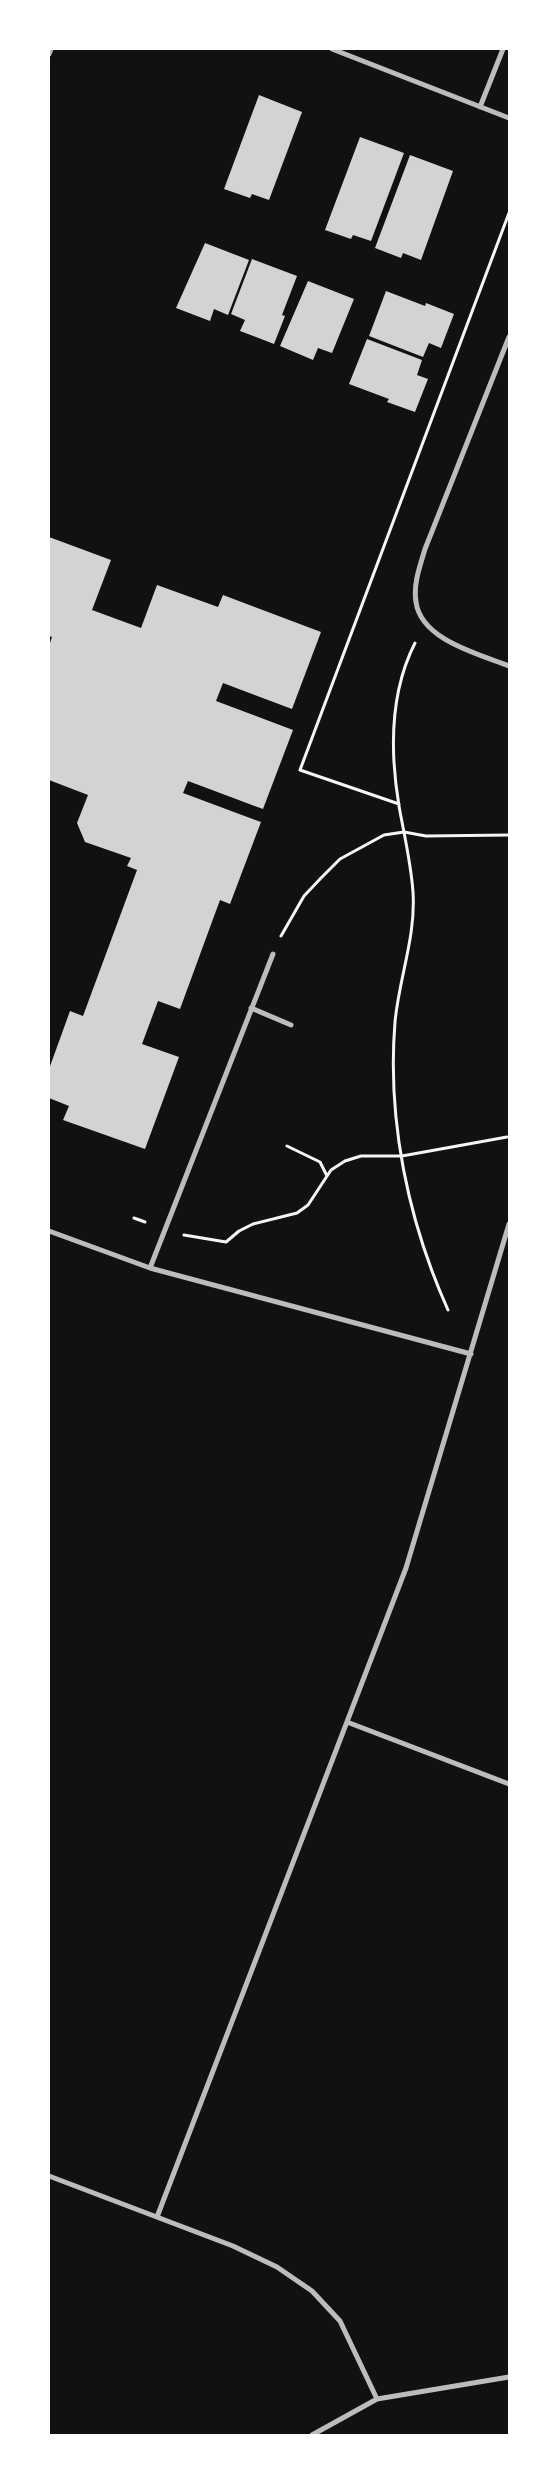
<svg xmlns="http://www.w3.org/2000/svg" width="558" height="2484" font-family="Signika,sans-serif">
<style>
.building{fill:#d3d3d3}
.lines{fill:none;stroke-linecap:round;stroke-linejoin:round}
.path{stroke:#f5f5f5;stroke-width:3}
.minor{stroke:#bcbcbc;stroke-width:5}
</style>
<rect width="100%" height="100%" fill="#111"/>
<!-- building -->
<path class="building" d="M259 95 302 112 269 200 252 194 250 198 224 189Z
M360 137 404 153 371 241 353 235 351 239 325 230Z
M410 155 453 171 421 260 403 253 401 258 375 248Z
M205 243 249 260 228 315 214 309 210 321 176 308Z
M252 259 297 276 282 315 285 316 274 344 240 331 245 320 231 314Z
M308 281 354 299 332 353 318 348 313 360 280 346Z
M386 291 425 306 426 303 454 314 441 348 429 343 423 357 369 336Z
M367 339 422 360 417 375 428 379 415 412 387 402 389 399 349 384Z
M49 537 111 560 92 610 141 628 157 585 218 607 223 595 321 632 292 709 223 683 216 701 293 730 263 809 188 781 183 793 261 822 230 904 220 900 180 1009 158 1001 142 1044 179 1057 145 1149 63 1120 69 1106 49 1098V1069L70 1011 83 1016 137 870 127 866 131 858 85 842 77 823 88 795 49 780V646L52 637 49 636Z"/>
<g class="lines">
<!-- path -->
<path class="path" d="M415 643C390 692 390 752 399 806 404 834 411 863 413 892 416 937 399 978 395 1022 387 1120 408 1221 448 1310
M399 804 300 770 509 213
M281 936 304 896 321 878 340 859 384 835 404 832 426 836 509 835
M287 1146 320 1162 327 1176
M134 1218 145 1222
M184 1235 226 1242 239 1231 253 1224 297 1213 308 1205 331 1170 345 1161 361 1156H402L507 1137"/>
<!-- minor -->
<path class="minor" d="M332 49 509 118
M49 54 51 49
M480 107 503 49
M509 337 425 549C420 566 413 584 416 602 421 640 479 654 509 666
M251 1008 291 1025
M49 1231 150 1268 471 1354
M150 1268 273 954
M347 1722 509 1784
M49 2176 233 2246 277 2267 312 2291 340 2321 377 2399
M157 2217 406 1568 509 1224
M312 2435 377 2399 509 2377"/>
</g>
<!-- border -->
<rect width="558" height="2484" fill="none" stroke="#ffffff" stroke-width="100"/>
</svg>
